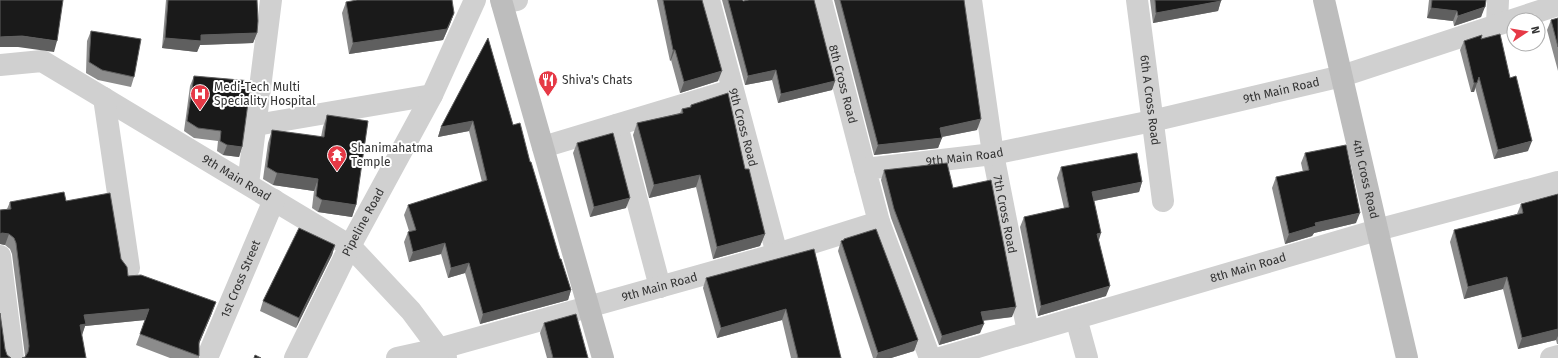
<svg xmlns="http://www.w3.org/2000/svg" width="1558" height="358" font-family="'Fira Sans',sans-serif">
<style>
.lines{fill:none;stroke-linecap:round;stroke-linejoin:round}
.street{stroke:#d0d0d0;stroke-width:22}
.secondary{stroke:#bdbdbd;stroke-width:22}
.wall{fill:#8c8c8c}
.shaded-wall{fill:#5f5f5f}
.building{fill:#1a1a1a;stroke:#5f5f5f}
.labels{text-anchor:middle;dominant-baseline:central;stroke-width:4;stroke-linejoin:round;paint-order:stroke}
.poi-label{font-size:12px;fill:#333;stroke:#fff;text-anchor:start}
.street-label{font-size:12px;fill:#333;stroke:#fff}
</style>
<rect width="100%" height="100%" fill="#fff"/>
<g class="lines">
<!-- street -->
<g class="street">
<path id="s1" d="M709 0 777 254"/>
<path id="s2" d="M821 0 865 169"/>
<path id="s3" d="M971 0 993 154 1028 332"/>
<path id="s4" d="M1137 0 1163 201"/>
<path d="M502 3 517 0"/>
<path d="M1497 24 1498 0"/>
<path id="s5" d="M0 65 42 61 350 246 411 311 446 358"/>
<path d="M104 98 129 268"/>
<path d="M256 125 432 95"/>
<path d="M617 125 660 287"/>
<path d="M543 147 732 90"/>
<path d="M248 184 271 0"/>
<path d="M879 222 930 358"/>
<path d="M0 256 13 358"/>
<path d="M1076 318 1087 358"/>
<path id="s6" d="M207 358 274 200"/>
<path id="s7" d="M295 358 350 246 432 95 475 0"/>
<path id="s8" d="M397 358 438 349 777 254 879 222 865 169 993 154 1152 121 1342 76 1558 5"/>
<path id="s9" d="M940 358 1377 230 1558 182"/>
<path d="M1551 358 1558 356"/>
</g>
<!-- secondary -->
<g class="secondary">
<path d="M501 0 603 358"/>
<path id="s10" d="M1324 0 1407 358"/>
</g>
</g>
<!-- wall -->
<path class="wall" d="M166 0H257V33L253 43 200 45 197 52 162 48Z
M657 0H702L718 81 680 93 671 60 670 61Z
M722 0H742L743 1 835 81 832 90 778 103 772 80 745 85Z
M834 0H964L977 130 942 137 938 148 874 155Z
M1150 0H1221L1218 11 1153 23Z
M1429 0H1486L1481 17 1454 26 1453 21 1427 18Z
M346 2 454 13 450 24 443 40 349 54 342 13Z
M1558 18V71L1547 30 1551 20Z
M91 31 134 77 131 87 98 80 86 73 87 41Z
M488 38 513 125 530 162 560 259 571 290 568 300 480 324 465 273 448 278 441 254 409 262 404 242 408 232 409 231 404 215 408 205 482 182 469 131 438 137 441 127Z
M1481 39 1528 151 1494 159 1475 87 1474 92H1471L1460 50 1464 41Z
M194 76 242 147 239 157 223 155 217 151 218 141 194 138 184 131 190 86Z
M691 105 745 169 765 234 760 246 713 259 696 187 649 198 633 135 637 123 680 113 682 109 690 107Z
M327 115 356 205 352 217 318 212 312 208 314 191 273 185 263 179 268 143 272 130 321 137 323 127Z
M577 143 626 208 590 217 573 153Z
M1305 153 1356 223 1314 233 1312 236 1285 244 1272 188 1276 177 1303 172 1301 163Z
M1061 167 1142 182 1139 192 1094 201 1099 240 1106 296 1038 316 1020 227 1024 217 1064 208 1057 178Z
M884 170 953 188 1012 317 983 321 980 333 939 345 891 218 881 180Z
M1558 194V344H1557L1556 340 1518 349 1503 289 1464 299 1450 242 1454 230 1517 214 1521 204Z
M66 201 121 259 128 276 212 313 199 344V358H170L136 345 145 320 85 326 82 335 25 357V356L12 254 10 249 5 245 0 244V210L7 209 10 202Z
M844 239 918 340 914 351 891 358H873L838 251 841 241H843Z
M335 245 332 255 296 328 260 311 263 301Z
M814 249 841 358H791L782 320 717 338 703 288 706 278Z
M544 323 588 358H547L540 333Z"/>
<!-- shaded-wall -->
<path class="shaded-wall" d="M1221 1 1218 11 1153 23 1156 13Z
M1485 7 1481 17 1454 26 1458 16Z
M1431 8 1457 11 1453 21 1427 18Z
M454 13 450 24 443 40 349 54 353 43Z
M257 33 253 43 200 45 197 52 162 48 165 38 201 35Z
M22 36 57 41 54 52 18 47H0V37Z
M673 50H675L671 60 670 61Z
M776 70 772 80 745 85 748 76Z
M722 71 718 81 680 93 684 82Z
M835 81 832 90 778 103 781 94Z
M1474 83H1477L1474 92H1471Z
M981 119 977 130 936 138 940 128Z
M473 121 469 131 438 137 441 127Z
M942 138 938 148 874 155 878 145Z
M1532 141 1528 151 1494 159 1498 150Z
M227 145 242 147 239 157 223 155Z
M277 173 318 179 314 191 273 185Z
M700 175 696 187 649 198 654 185Z
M1142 182 1139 192 1088 202 1092 192Z
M630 198 626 208 590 217 594 207Z
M322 200 356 205 352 217 318 212Z
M1360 213 1356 223 1314 233 1312 236 1285 244 1289 234 1315 223Z
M2 233 9 234 5 245 0 244V234Z
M1101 233 1098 243 1097 234Z
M765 234 760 246 713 259 717 247Z
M445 243 441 254 409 262 413 252Z
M335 245 332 255 296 328 299 318Z
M469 263 465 273 448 278 451 268Z
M1507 277 1503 289 1464 299 1468 287Z
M1110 286 1106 296 1038 316 1041 306Z
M571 290 568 300 480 324 483 314Z
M216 302 212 313 195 353 199 342Z
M1016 307 1012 317 977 321 981 312Z
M149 309 145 320 85 326 82 335 76 336 84 315Z
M786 309 782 320 717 338 721 328Z
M984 324 980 333 939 345 942 336Z
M1558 329V336L1556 340 1518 349 1522 338Z
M918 340 914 351 891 358H876L878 353Z"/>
<!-- building -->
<path class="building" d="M0 0H63L57 41 22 36 0 37Z
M168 0H257L258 21 257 33 201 35V41L165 38Z
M357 0H452L454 13 447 29 353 43 346 2Z
M663 0H702L722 71 684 82 675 50H673Z
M728 0H742L743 1 749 0H814L835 81 781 94 776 70 748 76Z
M840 0H964L981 119 940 128 942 138 878 145Z
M1155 0H1221V1L1156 13Z
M1432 0H1486L1485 7 1458 16 1457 11 1431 8Z
M1558 18V47L1551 20Z
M91 31 141 39 134 77 102 70 89 62Z
M1500 34 1510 78 1516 76 1532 141 1498 150 1479 77 1477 83H1474L1464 41 1482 35 1481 39Z
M488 38 513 125 520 123 530 162H531L560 259H561L571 290 483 314 469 263 451 268 445 243 413 252 408 232 416 230 408 205 487 180 473 121 441 127Z
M194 76 251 81 242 147 227 145 220 141 221 131 198 128 187 121Z
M728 93 745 169H749L765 234 717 247 700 175 654 185 637 123 683 113 682 109 691 107V105Z
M327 115 368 121 356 205 322 200 316 196 318 179 277 173 267 167 272 130 324 137Z
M613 133 630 198 594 207 577 143Z
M1346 145 1360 213 1315 223 1316 226 1289 234 1276 177 1309 170 1305 153Z
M1137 153 1142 182 1092 192 1101 233 1097 234 1110 286 1041 306 1024 217 1069 207 1061 167Z
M947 163 953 188 991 180 1016 307 981 312 984 324 942 336 894 209 884 170Z
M64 192 66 201 110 193 121 259 127 267 128 276 141 275 216 302 199 342V356L140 334 149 309 84 315 86 324 80 325 86 358H22L25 357 28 352 29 346 16 243 14 238 9 234 2 233 0 234V210L11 209 10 202Z
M1558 194V329L1522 338 1507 277 1468 287 1454 230 1523 213 1521 204Z
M299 228 335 245 299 318 263 301Z
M876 229 918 340 878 353 841 241 844 240V239Z
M814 249 841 358H798L786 309 721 328 706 278Z
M0 313 5 349 7 355 11 358H0Z
M576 314 588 358H553L544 323Z
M255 355 261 358H254Z"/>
<!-- icons -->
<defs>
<g id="restaurant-pin" transform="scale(1)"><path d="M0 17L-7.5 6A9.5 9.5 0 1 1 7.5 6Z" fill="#e63946" stroke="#fff"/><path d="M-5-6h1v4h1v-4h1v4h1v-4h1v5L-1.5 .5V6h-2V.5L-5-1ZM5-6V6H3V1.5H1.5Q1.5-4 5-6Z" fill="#fff"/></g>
<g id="hospital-pin" transform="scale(1)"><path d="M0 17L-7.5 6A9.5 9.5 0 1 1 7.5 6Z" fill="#e63946" stroke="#fff"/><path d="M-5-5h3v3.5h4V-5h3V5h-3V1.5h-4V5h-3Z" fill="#fff"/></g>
<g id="temple-pin" transform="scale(1)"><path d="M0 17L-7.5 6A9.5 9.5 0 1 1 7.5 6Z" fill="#e63946" stroke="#fff"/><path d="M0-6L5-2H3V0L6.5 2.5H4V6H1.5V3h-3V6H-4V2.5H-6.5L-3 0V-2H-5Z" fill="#fff"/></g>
</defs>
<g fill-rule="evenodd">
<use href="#restaurant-pin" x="548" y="80"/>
<use href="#hospital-pin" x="200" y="94"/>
<use href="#temple-pin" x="337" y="155"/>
</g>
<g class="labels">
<!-- poi labels -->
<g class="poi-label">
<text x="562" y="80">Shiva's Chats</text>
<text x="214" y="87">Medi-Tech Multi<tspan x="214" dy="14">Speciality Hospital</tspan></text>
<text x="351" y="148">Shanimahatma<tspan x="351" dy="14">Temple</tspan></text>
</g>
<!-- street labels -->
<g class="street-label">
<text stroke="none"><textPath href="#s2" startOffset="87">8th Cross Road</textPath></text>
<text stroke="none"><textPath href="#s8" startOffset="980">9th Main Road</textPath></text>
<text stroke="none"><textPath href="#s4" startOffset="101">6th A Cross Road</textPath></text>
<text stroke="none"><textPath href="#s1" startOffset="132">9th Cross Road</textPath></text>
<text stroke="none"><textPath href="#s8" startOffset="656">9th Main Road</textPath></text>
<text stroke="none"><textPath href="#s5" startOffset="269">9th Main Road</textPath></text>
<text stroke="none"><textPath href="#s10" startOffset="184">4th Cross Road</textPath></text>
<text stroke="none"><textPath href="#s3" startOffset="217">7th Cross Road</textPath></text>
<text stroke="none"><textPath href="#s7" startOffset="152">Pipeline Road</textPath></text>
<text stroke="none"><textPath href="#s9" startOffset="321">8th Main Road</textPath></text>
<text stroke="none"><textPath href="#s6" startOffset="86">1st Cross Street</textPath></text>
<text stroke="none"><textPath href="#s8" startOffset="272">9th Main Road</textPath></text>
</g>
</g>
<!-- north arrow -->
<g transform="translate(1526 32) rotate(78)"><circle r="19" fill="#ffffff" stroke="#adadad"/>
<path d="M0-3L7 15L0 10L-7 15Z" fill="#e63946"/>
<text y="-6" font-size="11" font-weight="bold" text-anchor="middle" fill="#333333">N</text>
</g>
</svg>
